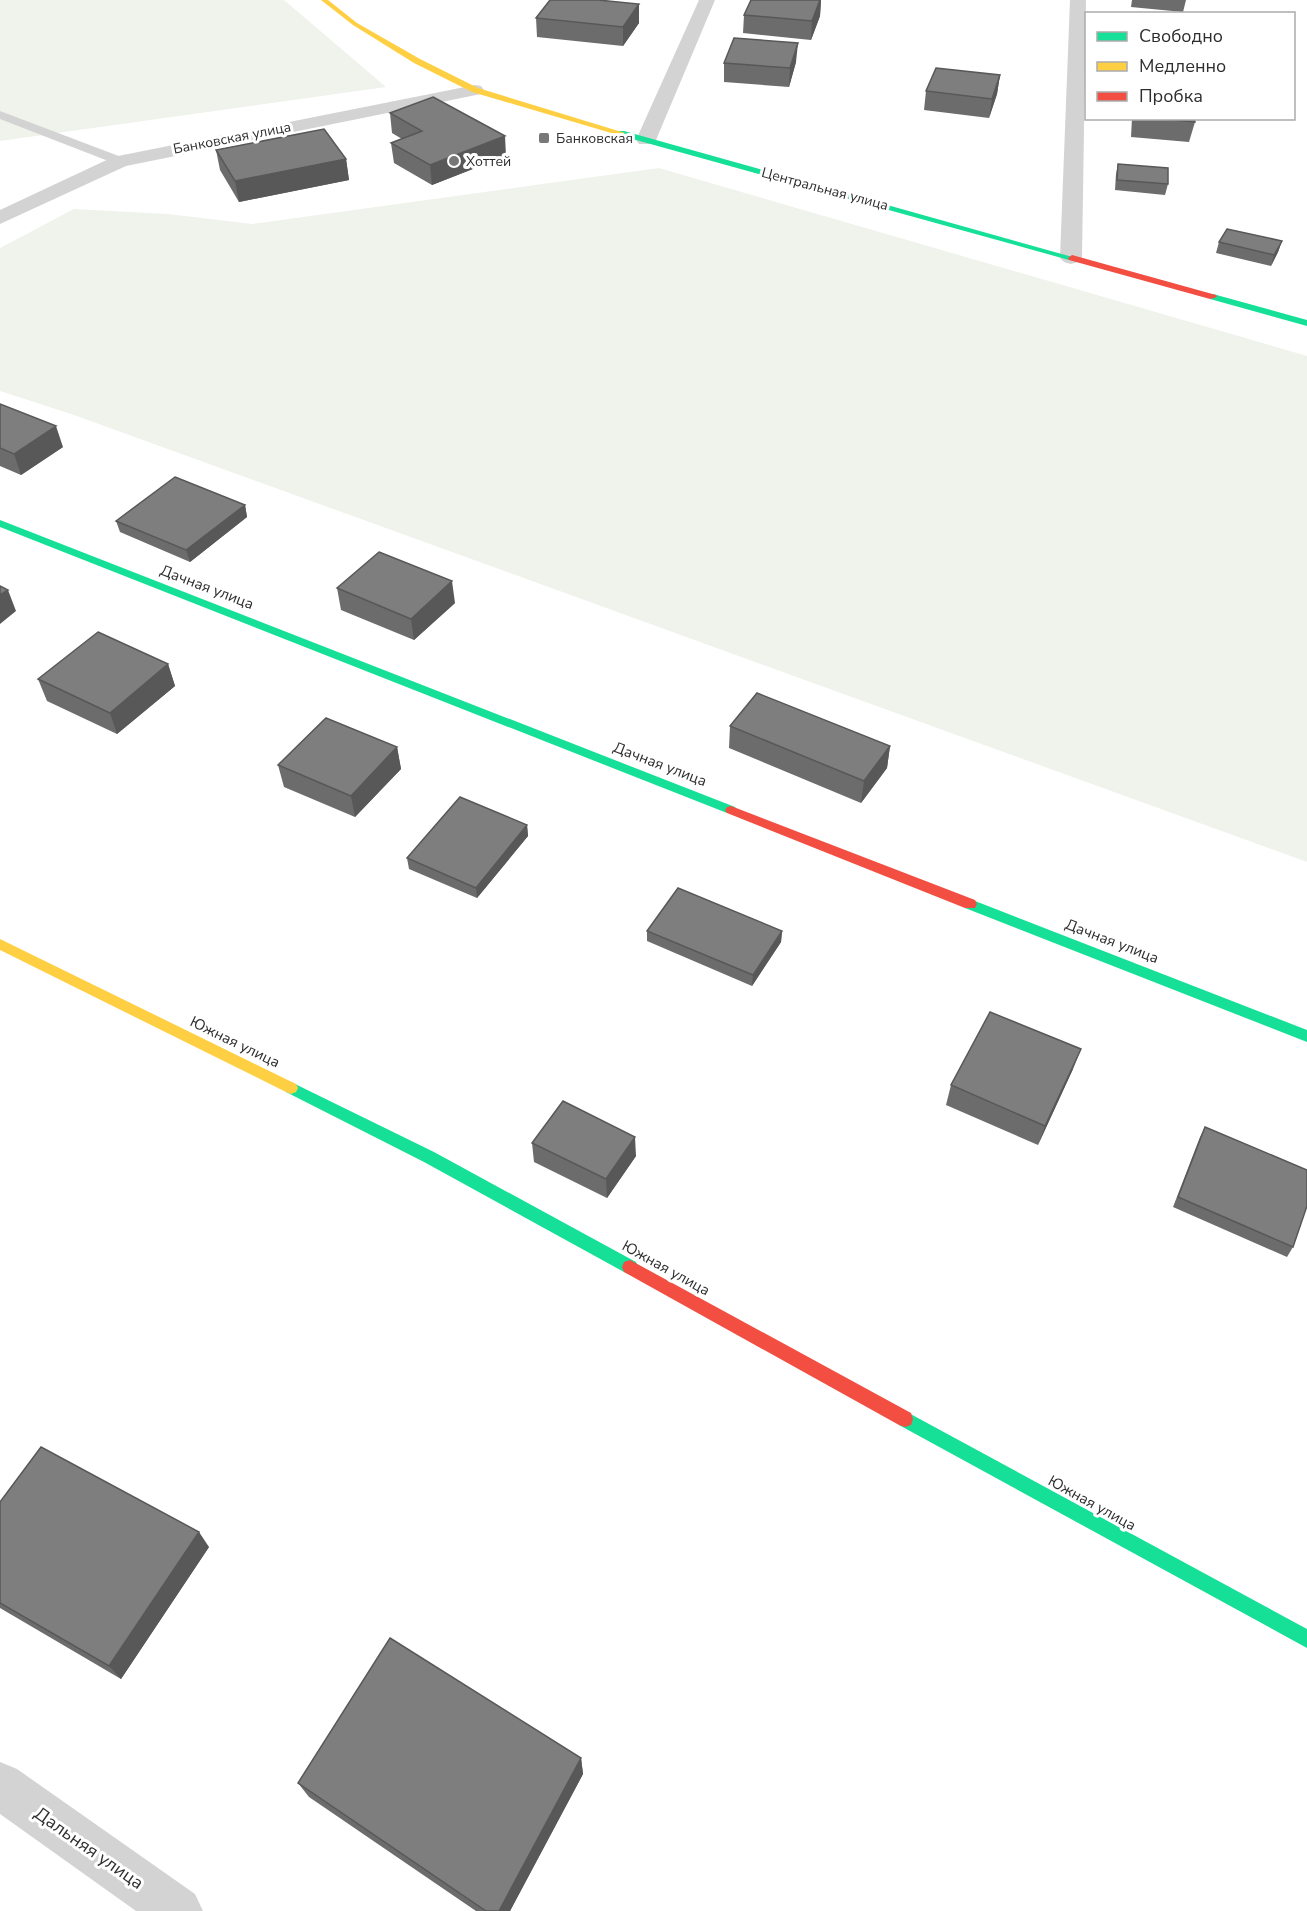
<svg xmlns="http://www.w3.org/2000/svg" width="1307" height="1911" font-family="'Nunito Sans',sans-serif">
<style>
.green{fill:#f0f3ec}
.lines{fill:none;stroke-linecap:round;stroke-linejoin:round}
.lane{fill:#d3d3d3;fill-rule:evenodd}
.street{fill:#d3d3d3;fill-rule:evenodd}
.fast{fill:#16e098;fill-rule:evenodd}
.slow{fill:#ffcf43;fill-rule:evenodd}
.jam{fill:#f24e42;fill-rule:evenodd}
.wall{fill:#6c6c6c}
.shaded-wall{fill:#585858}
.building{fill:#7e7e7e;stroke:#585858;stroke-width:1.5}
.poi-dot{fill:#777;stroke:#fff;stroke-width:2}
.labels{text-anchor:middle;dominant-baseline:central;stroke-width:6;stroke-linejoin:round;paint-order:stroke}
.far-street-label{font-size:14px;fill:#2e2e2e;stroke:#fff}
.far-poi-label{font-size:14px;fill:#2e2e2e;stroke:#fff;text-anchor:start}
.street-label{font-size:15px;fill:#2e2e2e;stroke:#fff}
.near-street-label{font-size:18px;fill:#2e2e2e;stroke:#fff}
</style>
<rect width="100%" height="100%" fill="#fff"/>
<!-- green -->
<path class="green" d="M0 0H284L386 87 0 141Z
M659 168 1307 356V862L74 415 0 391V248L74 209 168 214 252 224Z"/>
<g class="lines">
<!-- lane -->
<path class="lane" d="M0 111 124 158 126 161 124 164H116L0 119Z"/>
<!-- street -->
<path class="street" d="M699 0H715L656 140 653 144H639L636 140Z
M1070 0H1086L1082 258 1078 262 1071 264 1064 262 1060 258Z
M475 85 481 86 484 90 481 94 126 166 0 224V210L113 157Z
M0 1762 17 1769 195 1894 203 1911H136L0 1814Z"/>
<!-- fast -->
<path class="fast" d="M618 131H624L1076 258 1069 260 618 135Z
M1213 294 1307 320V326L1210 299V295Z
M0 520 735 807 737 810 735 813H727L0 527Z
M970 899 1307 1030V1042L965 908 963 904 965 900Z
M291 1082 434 1152 636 1262 638 1267 636 1272 630 1274 624 1272 424 1162 286 1092 284 1088 286 1084Z
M905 1411 1307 1629V1648L899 1425 897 1419 899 1413Z"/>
<!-- slow -->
<path class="slow" d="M321 0H328L357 23 420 59 478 88 625 133 618 135 472 92 414 63 353 25Z
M0 939 296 1084 298 1088 296 1092 291 1094 286 1092 0 950Z"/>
<!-- jam -->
<path class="jam" d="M1072 255 1216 295 1217 297 1210 299 1069 260 1068 258Z
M731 806 975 900 977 904 975 908H965L727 813 725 810 727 807Z
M630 1260 911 1413 913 1419 911 1425 905 1427 899 1425 624 1272 622 1267 624 1262Z"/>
</g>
<!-- wall -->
<path class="wall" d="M751 0H821L820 16 811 40 743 33 744 15Z
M1132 0H1186L1183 12 1131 7Z
M639 4V23L623 46 537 37 536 18Z
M796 62 789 87 724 82V63Z
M1000 75 997 94 989 118 924 110 926 91Z
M390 113 506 156 432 185 394 163 391 143 402 139 392 133Z
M1132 118H1194L1195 122 1189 142 1131 137Z
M216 150 346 159 349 180 239 202 220 170Z
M1118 164 1168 184 1165 195 1115 190 1116 174Z
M1282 241 1278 252 1271 266 1216 253 1219 242Z
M0 404 63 447 21 475 0 466Z
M245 505 247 517 190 562 120 532 116 521Z
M337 588 455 603 414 640 341 610Z
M168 664 175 686 117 734 47 701 38 679Z
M730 726 890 746 887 768 861 803 729 748Z
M397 747 401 769 355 817 284 787 278 765Z
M527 825 528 836 477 898 409 869 407 858Z
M647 931H782L781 942 752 986 647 941Z
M1073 1069 1038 1145 946 1105 951 1085Z
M1205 1127 1293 1247 1287 1257 1173 1207 1200 1137Z
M532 1143 636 1156 607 1198 534 1162Z
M0 1502 209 1547 121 1679 0 1608Z
M581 1758 583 1774 510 1911H476L309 1797 298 1783Z"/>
<!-- shaded-wall -->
<path class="shaded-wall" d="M820 0H821L820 16 811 40 812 21Z
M639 4V23L623 46V27Z
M798 43 796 62 789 87 790 68Z
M1000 75 997 94 989 118 992 99Z
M505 136 506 156 432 185 430 165Z
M346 159 349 180 239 202 235 181Z
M1282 241 1278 252 1271 266 1274 255Z
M56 426 63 447 21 475 14 454Z
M245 505 247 517 190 562 186 550Z
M452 581 455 603 414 640 411 619Z
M8 590 16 611 0 624V595Z
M168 664 175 686 117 734 110 713Z
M890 746 887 768 861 803 864 781Z
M397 747 401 769 355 817 351 796Z
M527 825 528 836 477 898 476 888Z
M782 931 781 942 752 986 753 975Z
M1081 1049 1073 1069 1038 1145 1045 1126Z
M635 1137 636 1156 607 1198 606 1179Z
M199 1532 209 1547 121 1679 109 1666Z
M581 1758 583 1774 510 1911H499Z"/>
<!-- building -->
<path class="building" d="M550 0H598L639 4 623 27 536 18Z
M751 0H820L812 21 744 15Z
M734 38 798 43 790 68 724 63Z
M936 68 1000 75 992 99 926 91Z
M433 97 505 136 430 165 391 143 422 131 390 113Z
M1155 118H1194L1195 122Z
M324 129 346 159 235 181 216 150Z
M1118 164 1168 168V184L1117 180Z
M1227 229 1282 241 1274 255 1219 242Z
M0 404 56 426 14 454 0 448Z
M175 477 245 505 186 550 116 521Z
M379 552 452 581 411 619 337 588Z
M0 586 8 590 0 595Z
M98 632 168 664 110 713 38 679Z
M757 693 890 746 864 781 730 726Z
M326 718 397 747 351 796 278 765Z
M460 797 527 825 476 888 407 858Z
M678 888 782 931 753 975 647 931Z
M990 1012 1081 1049 1045 1126 951 1085Z
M563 1101 635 1137 606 1179 532 1143Z
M1205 1127 1307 1170V1206L1293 1247 1178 1197Z
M41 1447 199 1532 109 1666 0 1603V1502Z
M390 1638 581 1758 499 1911H486L298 1783Z"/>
<!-- markers -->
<g class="poi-dot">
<rect x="538" y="132" width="12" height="12" rx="3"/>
<circle cx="454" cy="161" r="6"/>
</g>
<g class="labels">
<!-- far-street labels -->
<g class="far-street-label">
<text transform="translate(232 138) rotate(-11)">Банковская улица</text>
<text transform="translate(825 189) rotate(15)">Центральная улица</text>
</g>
<!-- far-poi labels -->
<g class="far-poi-label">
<text x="556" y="138">Банковская</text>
<text x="466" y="161">Хоттей</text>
</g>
<!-- street labels -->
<g class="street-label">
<text transform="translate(207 587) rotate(21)">Дачная улица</text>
<text transform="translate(660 764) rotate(21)">Дачная улица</text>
<text transform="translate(1112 941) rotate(21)">Дачная улица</text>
<text transform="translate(235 1042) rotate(26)">Южная улица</text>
<text transform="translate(666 1268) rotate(29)">Южная улица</text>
<text transform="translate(1092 1503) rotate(29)">Южная улица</text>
</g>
<!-- near-street labels -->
<g class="near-street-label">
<text transform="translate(89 1848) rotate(35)">Дальняя улица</text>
</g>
</g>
<!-- legend -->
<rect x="1085" y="12" width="210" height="108" fill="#ffffff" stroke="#ababab" stroke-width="1.5"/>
<rect x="1097" y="32" width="30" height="9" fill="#16e098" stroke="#ababab" stroke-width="1.5"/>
<text x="1139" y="42" font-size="18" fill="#2e2e2e">Свободно</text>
<rect x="1097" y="62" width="30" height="9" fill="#ffcf43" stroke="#ababab" stroke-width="1.5"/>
<text x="1139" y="72" font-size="18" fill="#2e2e2e">Медленно</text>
<rect x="1097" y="92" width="30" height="9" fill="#f24e42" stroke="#ababab" stroke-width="1.5"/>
<text x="1139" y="102" font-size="18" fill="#2e2e2e">Пробка</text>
</svg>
